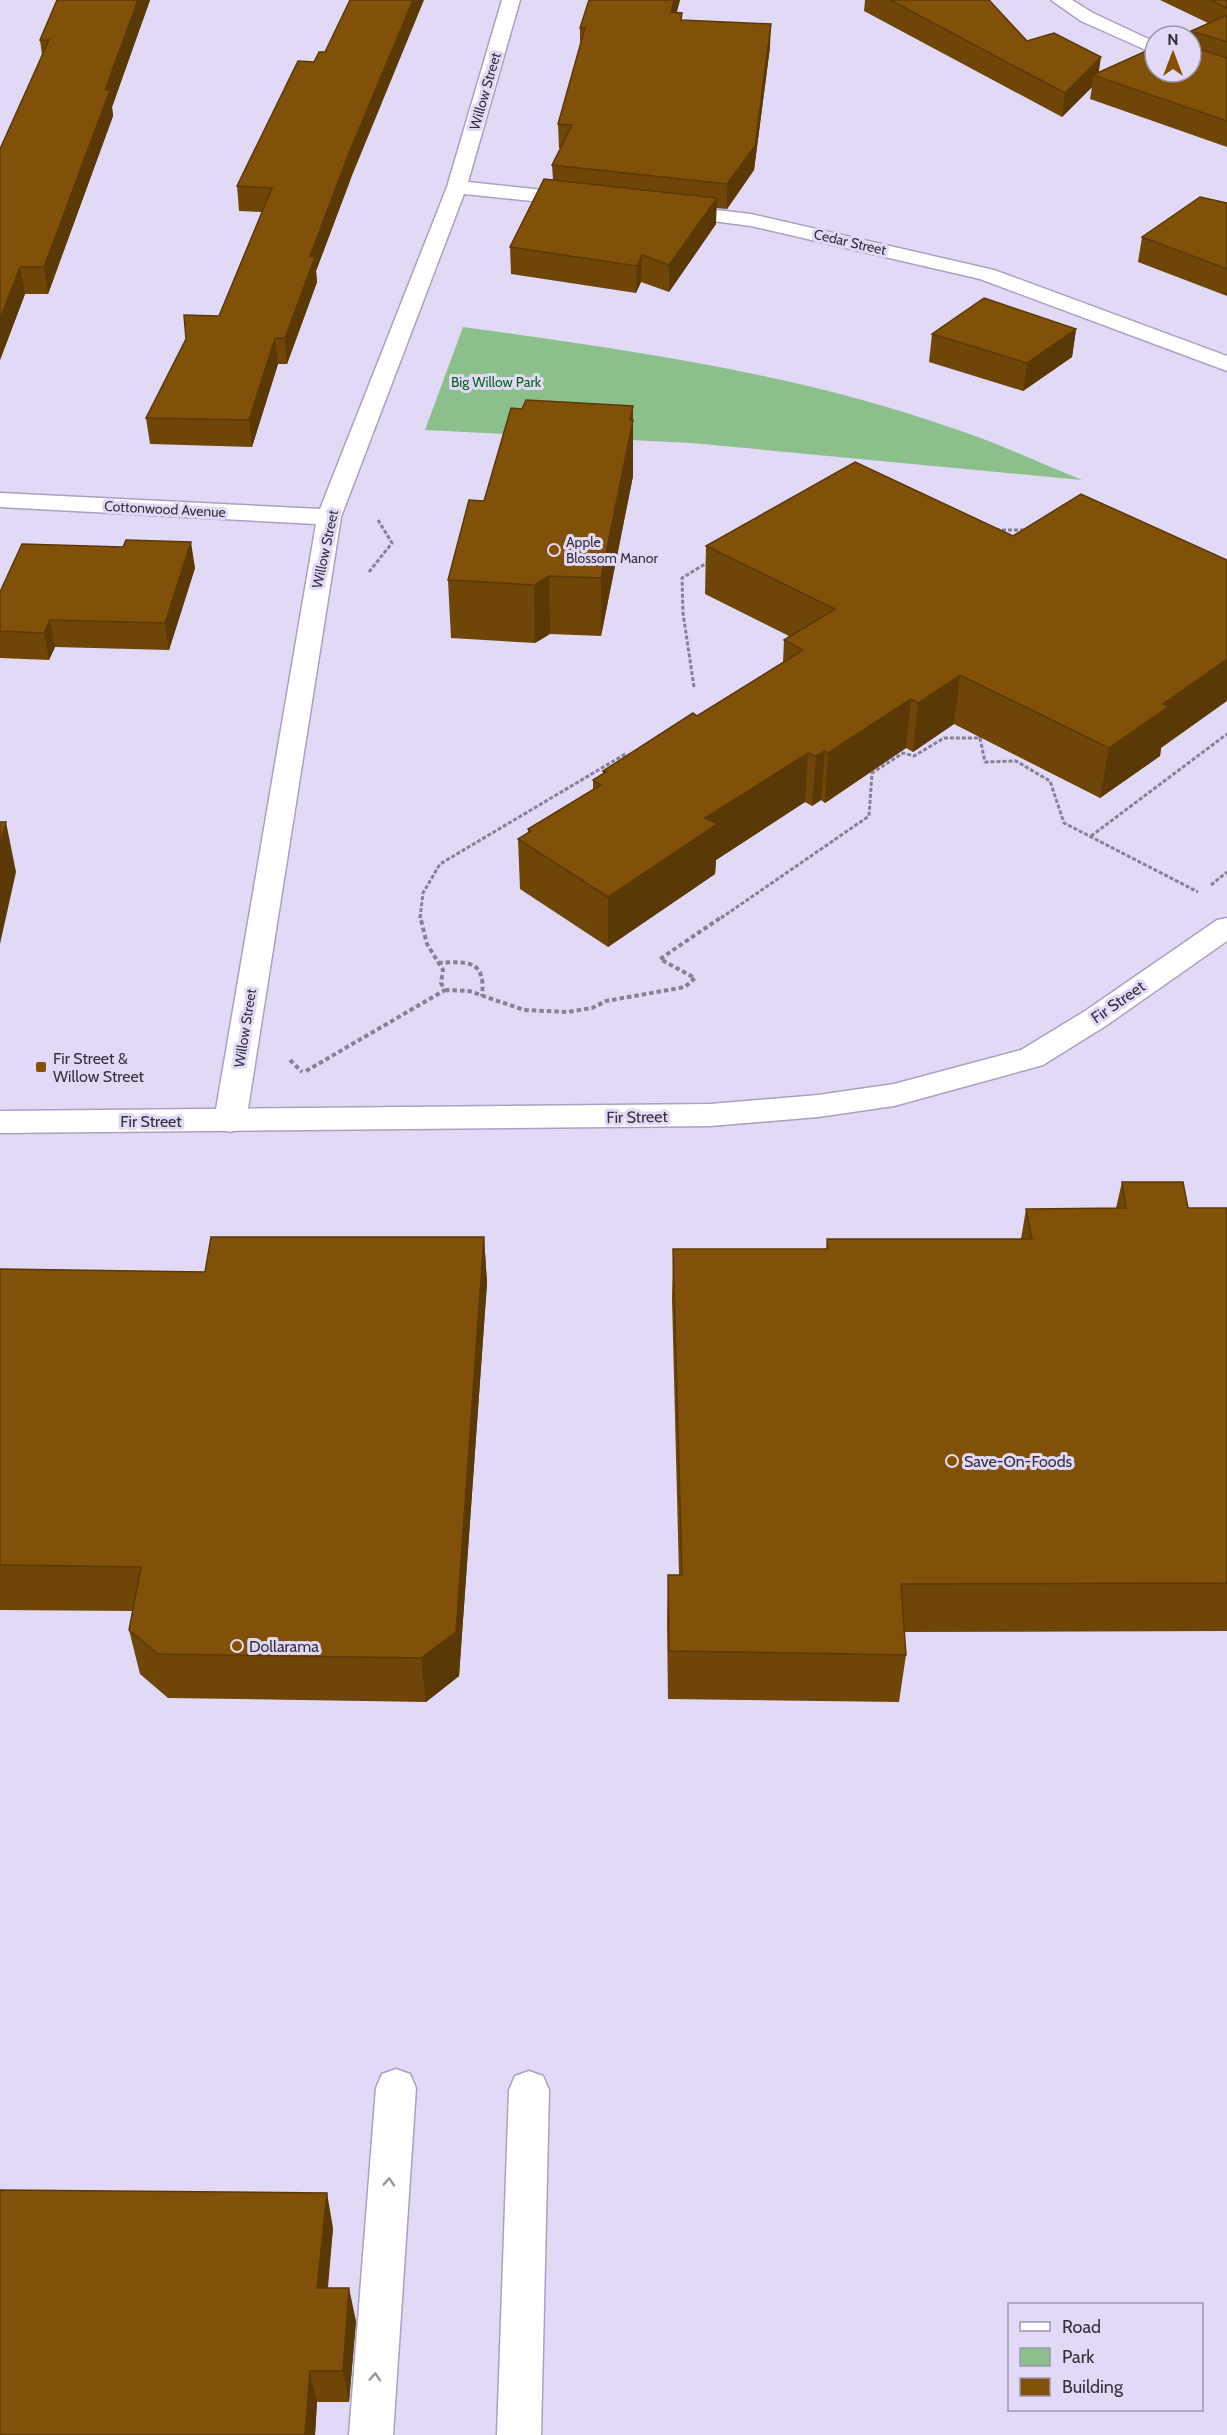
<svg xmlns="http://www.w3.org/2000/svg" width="1227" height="2435" font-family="Cabin,sans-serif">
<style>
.green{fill:#8bbf8c}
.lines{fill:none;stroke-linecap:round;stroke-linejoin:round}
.lane-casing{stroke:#aaa1be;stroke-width:3}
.street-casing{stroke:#aaa1be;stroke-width:3}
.secondary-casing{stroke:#aaa1be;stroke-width:3}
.path-far1{stroke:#878196;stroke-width:3;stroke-dasharray:4 2;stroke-linecap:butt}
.path{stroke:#878196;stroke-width:4;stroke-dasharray:4.5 3;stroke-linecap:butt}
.lane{fill:#fff;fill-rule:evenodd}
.street{fill:#fff;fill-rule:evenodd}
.secondary{fill:#fff;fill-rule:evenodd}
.wall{fill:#704608}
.shaded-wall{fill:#5b3906}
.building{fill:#825109;stroke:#5b3906;stroke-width:1.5}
.oneway{stroke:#9a989e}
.poi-dot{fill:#875000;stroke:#e2d9f7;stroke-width:2}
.labels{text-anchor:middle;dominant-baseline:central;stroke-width:6;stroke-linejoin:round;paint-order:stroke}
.far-street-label{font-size:14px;fill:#34313d;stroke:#e2d9f7}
.far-park-label{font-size:14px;fill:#09641c;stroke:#e2d9f7}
.far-poi-label{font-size:14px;fill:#34313d;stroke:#e2d9f7;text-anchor:start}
.street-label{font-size:16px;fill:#34313d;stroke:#e2d9f7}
.poi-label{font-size:16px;fill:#34313d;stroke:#e2d9f7;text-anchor:start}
</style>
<rect width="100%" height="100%" fill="#e2d9f7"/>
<!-- green -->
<path class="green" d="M463 327C628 350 797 373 955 429 998 443 1040 463 1082 480L692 443 425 430Z"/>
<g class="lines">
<!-- lane casing -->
<g class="lane-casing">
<path id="lane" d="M396 2069 410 2074 416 2088 393 2435H349L376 2088 382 2074Z
M529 2071 543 2076 549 2090 541 2435H497L509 2090 515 2076Z"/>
</g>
<!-- street casing -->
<g class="street-casing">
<path id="street" d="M502 0H520L468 182 580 194 587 196 590 200 587 204 580 206 464 194 341 517 246 1121 241 1129 230 1132 219 1129 214 1121 316 524 0 507V493L320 509 447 187Z
M1051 0H1072L1093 13 1155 42V54L1081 21Z
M673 205 751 214 994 270 1227 356V371L980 279 751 226 666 215 663 211 666 207Z"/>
</g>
<!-- secondary casing -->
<g class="secondary-casing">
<path id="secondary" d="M1227 918V941L1107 1025 1043 1065 894 1106 818 1117 710 1126 0 1133V1111L710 1104 818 1095 894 1084 1021 1050 1085 1011 1217 920Z"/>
</g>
<!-- path-far1 -->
<path class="path-far1" d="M996 530H1028
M369 572 392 543 378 520
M694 687 683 613 682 578 710 561
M980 738 985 762 1016 761 1050 781 1064 823 1198 892
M1091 836 1227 734
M1211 885 1227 872
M420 918 423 893 440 864 627 753
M721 918 869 816 872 773 903 753 914 756 944 738H980V735"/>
<!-- path -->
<path class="path" d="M438 963C468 961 486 960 482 996
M445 990 469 991 524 1010 568 1012 592 1008 606 1001 685 987 695 978 660 959 723 916
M290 1060 302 1072
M306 1071 445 990 441 983 443 970 427 944 420 916"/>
<!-- lane -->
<use href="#lane" class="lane"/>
<!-- street -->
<use href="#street" class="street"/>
<!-- secondary -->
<use href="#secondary" class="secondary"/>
</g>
<!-- wall -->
<path class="wall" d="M57 0H150L112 107 113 116 48 294H25L0 360 42 55 40 40Z
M589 0H680L676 12 682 13V20L770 47 754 170 727 209 716 208V224L669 292 641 282 636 293 511 274 510 247 553 180 552 165 561 148H559L558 124 580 47V28Z
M865 0H989L1027 41 1098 73 1208 23 1160 0H1227V147L1090 99 1092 87 1062 117 864 11Z
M325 52 351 178 316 271 317 282 287 364H278L252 447 150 444 146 418 219 316 262 212 239 211 237 186 314 62Z
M1227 203V296L1138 262 1142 237Z
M1076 329 1072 357 1023 391 929 362 932 334Z
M633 420V476L601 636 550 634 535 643 451 638 448 580Z
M706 546 1161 748 1160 756 1100 798 954 724 913 752 906 748 825 803 821 800 812 806 805 802 716 860 715 874 608 947 520 889 518 839 528 833V829L593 789V780L603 774V771L697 716 783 662 784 640 789 636 705 594Z
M195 568 169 650 55 647 49 660 0 658V592Z
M1122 1182 1188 1208H1227V1631L904 1632 906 1655 899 1702 668 1699 667 1623 668 1575H679L672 1299 673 1249H826L827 1239H1021L1026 1209 1116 1208Z
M484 1237 487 1283 459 1676 426 1702 168 1698 140 1674 129 1630 133 1611 0 1610V1269L205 1272Z
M333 2228 328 2288 356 2321 349 2402H317L315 2435H0Z"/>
<!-- shaded-wall -->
<path class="shaded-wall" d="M138 0H150L112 107 113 116 48 294 44 267 105 90Z
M413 0H424L351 178 316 271 317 282 287 364 285 338 310 256 349 153Z
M674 0H680L671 35V12Z
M771 24 770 47 754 170 727 209V184Z
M1195 32 1192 55V34Z
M1101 57 1098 77 1093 75 1092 87 1062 117 1065 93Z
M717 198 716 224 669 292V265Z
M642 255 641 282 636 293 637 266Z
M20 267 25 294 0 360V319Z
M1076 329 1072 357 1023 391 1027 363Z
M275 338 278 364 252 447 249 420Z
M633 406V476L601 636V578Z
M191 542 195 568 169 650 165 623Z
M549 576 550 634 535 643 534 585Z
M50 620 55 647 49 660 44 633Z
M1227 659V701L1161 748 1160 756 1100 798 1109 748 1163 704Z
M960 675 954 724 913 752 918 703Z
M911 699 906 748 825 803 828 753Z
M825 751 821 800 812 806 816 756Z
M808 753 805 802 716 860 715 874 608 947V897L705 818Z
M6 822 16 872 0 944V846Z
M484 1237 487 1283 459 1676 426 1702 421 1658Z
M327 2193 333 2228 324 2321 317 2288Z
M349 2288 356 2321 349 2402 343 2371Z
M310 2371 317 2402 315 2435H305Z"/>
<!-- building -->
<path class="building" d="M57 0H138L105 90H110L44 267H20L0 319V149L49 40H40Z
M350 0H413L349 153 310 256 315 257 285 338H275L249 420 146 418 186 339 184 315 219 316 272 188 237 186 298 61 314 62 319 52H325Z
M589 0H674L671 12 682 13 681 20 771 24 755 146 727 184 552 165 572 125 558 124 585 28H580Z
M890 0H989L1027 41 1054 33 1101 57 1065 93Z
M1211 0H1227V8Z
M1227 15V42L1195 32 1192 34 1193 47 1227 58V121L1093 75 1155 47V72H1191V36H1180Z
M544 179 717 198 669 265 642 255 637 266 510 247Z
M1200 197 1227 203V269L1142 237Z
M984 298 1076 329 1027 363 932 334Z
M526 400 633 406 630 420H633L601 578 549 576 534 585 448 580 469 500 484 501 511 408 522 409Z
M855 462 1013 536 1081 494 1227 560V659L1163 704 1169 706 1109 748 960 675 918 703 911 699 828 753 825 751 816 756 808 753 705 818 717 824 608 897 518 839 531 831 528 829 601 785 593 780 606 772 603 771 693 713 697 716 803 650 784 640 835 609 706 546Z
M126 540 191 542 165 623 50 620 44 633 0 631V592L22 544 123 547Z
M0 822H6L0 846Z
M1122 1182H1183L1188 1208H1227V1583L901 1584 906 1655 669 1651 668 1575H682L673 1249H828L827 1239H1032L1026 1209 1126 1208Z
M211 1237H484L456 1632 421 1658 158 1654 129 1630 141 1567 0 1565V1269L205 1272Z
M0 2190 327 2193 317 2288H349L343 2371H310L305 2435H0Z"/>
<!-- one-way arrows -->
<defs><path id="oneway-chevron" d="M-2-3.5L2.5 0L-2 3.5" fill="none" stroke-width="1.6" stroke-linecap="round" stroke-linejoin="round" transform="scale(1.5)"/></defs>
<g class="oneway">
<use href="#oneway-chevron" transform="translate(389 2182) rotate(-86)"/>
<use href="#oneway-chevron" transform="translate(375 2377) rotate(-86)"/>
</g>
<!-- markers -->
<g class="poi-dot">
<circle cx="554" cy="550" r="6"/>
<rect x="35" y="1061" width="12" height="12" rx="3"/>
<circle cx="952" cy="1461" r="6"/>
<circle cx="237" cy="1646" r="6"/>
</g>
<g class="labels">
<!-- far-street labels -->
<g class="far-street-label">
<text transform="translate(485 91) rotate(-74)">Willow Street</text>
<text transform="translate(850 242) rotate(13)">Cedar Street</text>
<text transform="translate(165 509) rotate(3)">Cottonwood Avenue</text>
<text transform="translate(325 549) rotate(-78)">Willow Street</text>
<text transform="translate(245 1028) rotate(-81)">Willow Street</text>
</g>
<!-- far-park labels -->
<g class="far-park-label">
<text x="496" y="382">Big Willow Park</text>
</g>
<!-- far-poi labels -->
<g class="far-poi-label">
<text x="566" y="542">Apple<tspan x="566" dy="16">Blossom Manor</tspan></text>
</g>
<!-- street labels -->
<g class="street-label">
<text transform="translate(1118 1002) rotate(-35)">Fir Street</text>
<text transform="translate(637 1117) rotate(-1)">Fir Street</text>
<text x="151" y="1121">Fir Street</text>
</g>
<!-- poi labels -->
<g class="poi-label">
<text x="53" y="1058">Fir Street &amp;<tspan x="53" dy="18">Willow Street</tspan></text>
<text x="964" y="1461">Save-On-Foods</text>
<text x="249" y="1646">Dollarama</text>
</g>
</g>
<!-- legend -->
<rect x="1008" y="2303" width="195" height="108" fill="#e2d9f7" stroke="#9c96ad" stroke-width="1.5"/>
<rect x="1020" y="2322" width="30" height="9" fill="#ffffff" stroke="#9c96ad" stroke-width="1.5"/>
<text x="1062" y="2333" font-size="18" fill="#34313d">Road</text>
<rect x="1020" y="2348" width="30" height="18" fill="#8bbf8c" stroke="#9c96ad" stroke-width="1.5"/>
<text x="1062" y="2363" font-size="18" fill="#34313d">Park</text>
<rect x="1020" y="2378" width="30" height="18" fill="#825109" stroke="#9c96ad" stroke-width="1.5"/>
<text x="1062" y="2393" font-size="18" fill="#34313d">Building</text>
<!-- north arrow -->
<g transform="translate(1173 54)"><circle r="28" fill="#e2d9f7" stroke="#9c96ad" stroke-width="1.5"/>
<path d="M0-4.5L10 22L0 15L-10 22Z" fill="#875000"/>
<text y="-9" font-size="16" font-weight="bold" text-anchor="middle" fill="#34313d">N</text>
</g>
</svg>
